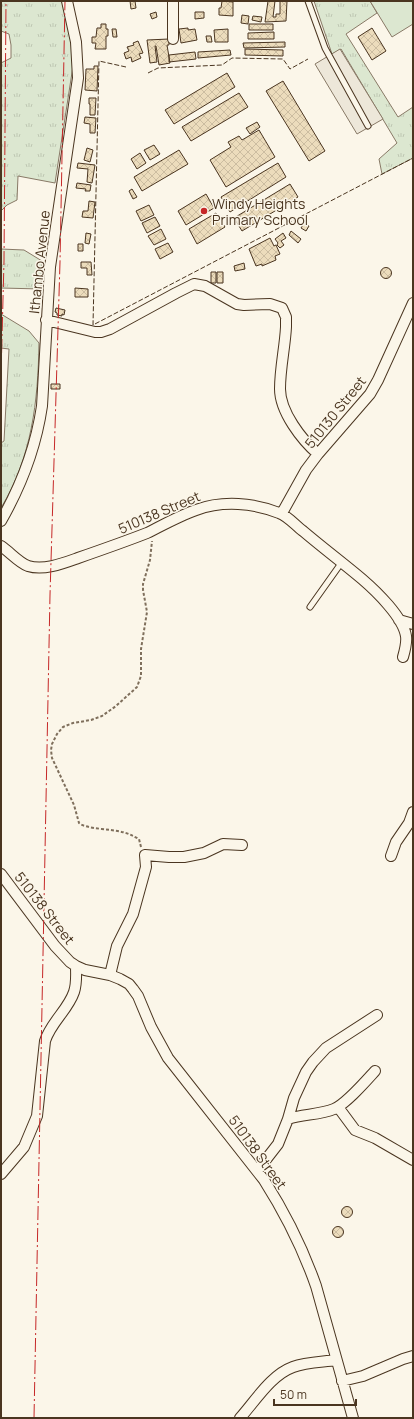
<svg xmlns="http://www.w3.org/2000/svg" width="414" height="1419" font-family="Manrope,sans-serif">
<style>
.grass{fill:url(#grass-tufts);stroke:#887966}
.pitch{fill:#dce7d0;stroke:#887966}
.parking{fill:#ede7d9;stroke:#887966}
.building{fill:url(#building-cross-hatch);stroke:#4a3520}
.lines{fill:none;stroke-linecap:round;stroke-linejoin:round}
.service-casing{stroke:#4a3520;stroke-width:7}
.minor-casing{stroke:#4a3520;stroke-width:12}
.path{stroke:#7f6f5c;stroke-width:2;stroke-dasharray:3 2;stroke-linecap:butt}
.service{stroke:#fbf6e9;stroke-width:5}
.minor{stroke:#fbf6e9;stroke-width:10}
.fence{stroke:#4a3520;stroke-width:1;stroke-dasharray:5 2;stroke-linecap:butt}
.power{stroke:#c62828;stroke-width:1;stroke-dasharray:14 3 2 3;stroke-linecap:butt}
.poi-dot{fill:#c62828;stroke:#fbf6e9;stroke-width:1.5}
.labels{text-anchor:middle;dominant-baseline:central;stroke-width:3;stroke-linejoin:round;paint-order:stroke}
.poi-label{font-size:14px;fill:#4a3520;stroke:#fbf6e9;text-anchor:start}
.street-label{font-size:14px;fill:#4a3520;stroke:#fbf6e9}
</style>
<defs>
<pattern id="grass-tufts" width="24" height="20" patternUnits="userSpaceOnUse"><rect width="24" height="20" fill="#dce7d0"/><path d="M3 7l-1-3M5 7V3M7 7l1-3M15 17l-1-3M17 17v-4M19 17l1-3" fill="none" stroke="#bec7b2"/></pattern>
<pattern id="building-cross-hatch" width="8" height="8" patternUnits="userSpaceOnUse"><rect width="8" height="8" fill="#ecdcbc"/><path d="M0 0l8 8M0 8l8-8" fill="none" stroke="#ccbda1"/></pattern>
</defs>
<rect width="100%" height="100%" fill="#fbf6e9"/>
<!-- grass -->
<path class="grass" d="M1 1H62L71 39 73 66 55 183 18 176 17 200 7 205 1 211V63L11 58V45L9 34 1 31Z
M314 1H370L377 13 346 34 398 117 413 107V158L382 174 379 159 397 143 341 49 332 54Z
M1 249 24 250 42 261 41 289 1 288Z
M1 314 29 331 39 343C38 402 32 456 1 508V443L4 441 9 349 1 348Z"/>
<!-- pitch -->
<path class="pitch" d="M370 1H412L413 3V24L392 37Z"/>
<!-- parking -->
<path class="parking" d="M340 49 383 119 357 134 315 64Z"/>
<!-- building -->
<path class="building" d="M130 1H135L136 8 131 9Z
M222 1 233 2V16L219 15V8H221Z
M268 1H275L273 17H276V14H280V1H287L286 21 265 22Z
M156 12 157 17 152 19 150 14Z
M195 12H204V18L195 19Z
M242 15 249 16 248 24 241 23Z
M253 16 262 17 261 22 252 20Z
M101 24H106V29H108V36H106V49H95L96 43H92V37H96L97 28H101Z
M249 24H273V30H249Z
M188 28V30L195 29 197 40 181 43 179 29Z
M372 28 386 51 372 60 358 37Z
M112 29H116L117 37H113Z
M228 29V42H215L214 30Z
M274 32V39H248V33Z
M206 36H211L212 42H207Z
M169 39V45H167L170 63 159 65 156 46H155L157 62 150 63 147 40Z
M138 41 143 53 139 54 141 58 132 62 131 57 126 59 124 53 129 51 127 47 134 45 133 43Z
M285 42V47L244 48 243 43Z
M245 49 283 50V56L245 55Z
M230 50 231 55 198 58V52Z
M195 52 196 59 169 62V55Z
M94 66H98L97 91 85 90 86 69H94Z
M227 73 235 87 174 124 165 110Z
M283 81 325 151 309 161 266 91Z
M239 93 248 107 191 141 182 127Z
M89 98H96L95 115H90V104H89Z
M85 117 96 118 95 133H90V124L84 123Z
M257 122 260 127 250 134 246 128Z
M259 130 275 157 226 187 210 160 231 147 228 142 239 136 242 140Z
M154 145 160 154 150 160 144 150Z
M87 148 93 150 90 162 84 160Z
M179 150 188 164 142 191 134 177Z
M140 153 146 163 137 169 131 159Z
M78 163 95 165 92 183 87 182 88 169 77 168Z
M278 163 286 177 230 212 221 197Z
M77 183 91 185 90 191H85L86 189 76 188Z
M290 184 298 197 242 231 234 218Z
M132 189 137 197 133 199 129 191Z
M206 194 214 208 186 225 178 211Z
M89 201 95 202 93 218 82 217 83 211H88Z
M149 205 154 215 141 221 136 211Z
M216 213 225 227 197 244 189 229Z
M155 217 160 226 147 233 142 223Z
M304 223 309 226 306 231 301 228Z
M161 229 166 239 154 245 148 236Z
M291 231 301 239 298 243 289 235Z
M86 233 91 234 89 244 85 243Z
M283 233 286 238 281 241 284 245 280 248 277 245 278 243 275 239Z
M270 238 274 246 276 245 280 254 275 256 276 260 262 266V264L256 266 249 249Z
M168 243 173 252 160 259 155 249Z
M78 244H83V251H78Z
M81 262H91L92 275H87V268H81Z
M244 263 245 269 235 271 234 266Z
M380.5 273a5.5 5.5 0 1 1 11 0a5.5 5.5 0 1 1-11 0Z
M211 272H216V283H211Z
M217 272H223V283H217Z
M75 288 88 289V297H75Z
M56 308 65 310 64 315 62 314V316L57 315V313L55 312Z
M51 384H60V389H51Z
M341.5 1212a5.5 5.5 0 1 1 11 0a5.5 5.5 0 1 1-11 0Z
M332.5 1232a5.5 5.5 0 1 1 11 0a5.5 5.5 0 1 1-11 0Z"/>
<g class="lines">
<!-- service casing -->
<g class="service-casing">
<path id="service" d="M308 1 325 48 368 126
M310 607 342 562"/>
</g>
<!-- minor casing -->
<g class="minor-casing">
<path id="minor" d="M173 39V1
M46 320 95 332H101L110 329 176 293 194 284 205 286 237 304 244 305 270 304 282 308 286 317V327C285 347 280 368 280 389 280 412 302 440 318 454
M282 513 306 470 318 454 370 394 378 380 413 303
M1 521C21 486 36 447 42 406L50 267 78 78 76 42 67 1
M1 546C10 552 18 562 28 566 44 571 64 563 78 558 101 550 124 542 147 533 163 525 179 516 196 510 223 500 254 503 279 513 288 516 296 526 303 531 323 548 343 563 362 579 376 591 403 617 406 636 407 643 405 650 403 657
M399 620 413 624
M391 856 396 842 409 823 413 812
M1 874 55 946 70 962 76 966 85 970 110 975 120 979 129 984 133 989 138 996 151 1027 168 1058 264 1180C285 1213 303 1249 316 1286L353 1418
M110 975 117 946 133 914 146 867 145 855 169 857H184L204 853 223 844 242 845
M338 1107 355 1130 375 1138 413 1160
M288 1119C303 1114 319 1115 334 1109 346 1104 365 1082 375 1071
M257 1171 278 1144 288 1119 294 1098 306 1072 313 1062 326 1048 377 1015
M1 1174 24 1147 37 1116 45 1041C51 1022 68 1010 74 992 77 983 76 975 76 966
M342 1381 363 1376 403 1359 413 1356
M240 1418C256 1400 271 1375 293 1367 306 1362 323 1362 336 1360"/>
</g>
<!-- path -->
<path class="path" d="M141 847 139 839C133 836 128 833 122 832 112 829 85 829 79 823L74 805 52 758 51 750 52 744 57 734 63 727 73 723 91 720 102 716 116 706 137 687 141 676V649L147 612 143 590V584L150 560 152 541"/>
<!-- service -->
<use href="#service" class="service"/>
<!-- minor -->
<use href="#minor" class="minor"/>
<!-- fence -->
<path class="fence" d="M126 67 99 61 93 325 413 158
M148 73 158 68 222 65 232 58 283 59 290 69 308 59"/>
<!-- power -->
<path class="power" d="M1 375 4 261 6 1
M34 1418 50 595 60 262 65 1"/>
</g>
<!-- markers -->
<circle class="poi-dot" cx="204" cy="211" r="4"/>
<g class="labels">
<!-- poi labels -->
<g class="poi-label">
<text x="212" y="203">Windy Heights<tspan x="212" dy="16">Primary School</tspan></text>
</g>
<!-- street labels -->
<g class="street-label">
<text transform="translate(39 262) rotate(-84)">Ithambo Avenue</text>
<text transform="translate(335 412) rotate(-51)">510130 Street</text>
<text transform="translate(159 512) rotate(-23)">510138 Street</text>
<text transform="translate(45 908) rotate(52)">510138 Street</text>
<text transform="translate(258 1152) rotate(54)">510138 Street</text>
</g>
</g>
<!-- border -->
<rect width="414" height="1419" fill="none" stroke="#4a3520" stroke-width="4"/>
<!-- scale -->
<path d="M274 1399v6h82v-6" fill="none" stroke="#4a3520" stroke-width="2"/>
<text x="280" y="1399" font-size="12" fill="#4a3520" stroke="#fbf6e9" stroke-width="3" paint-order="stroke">50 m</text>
</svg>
